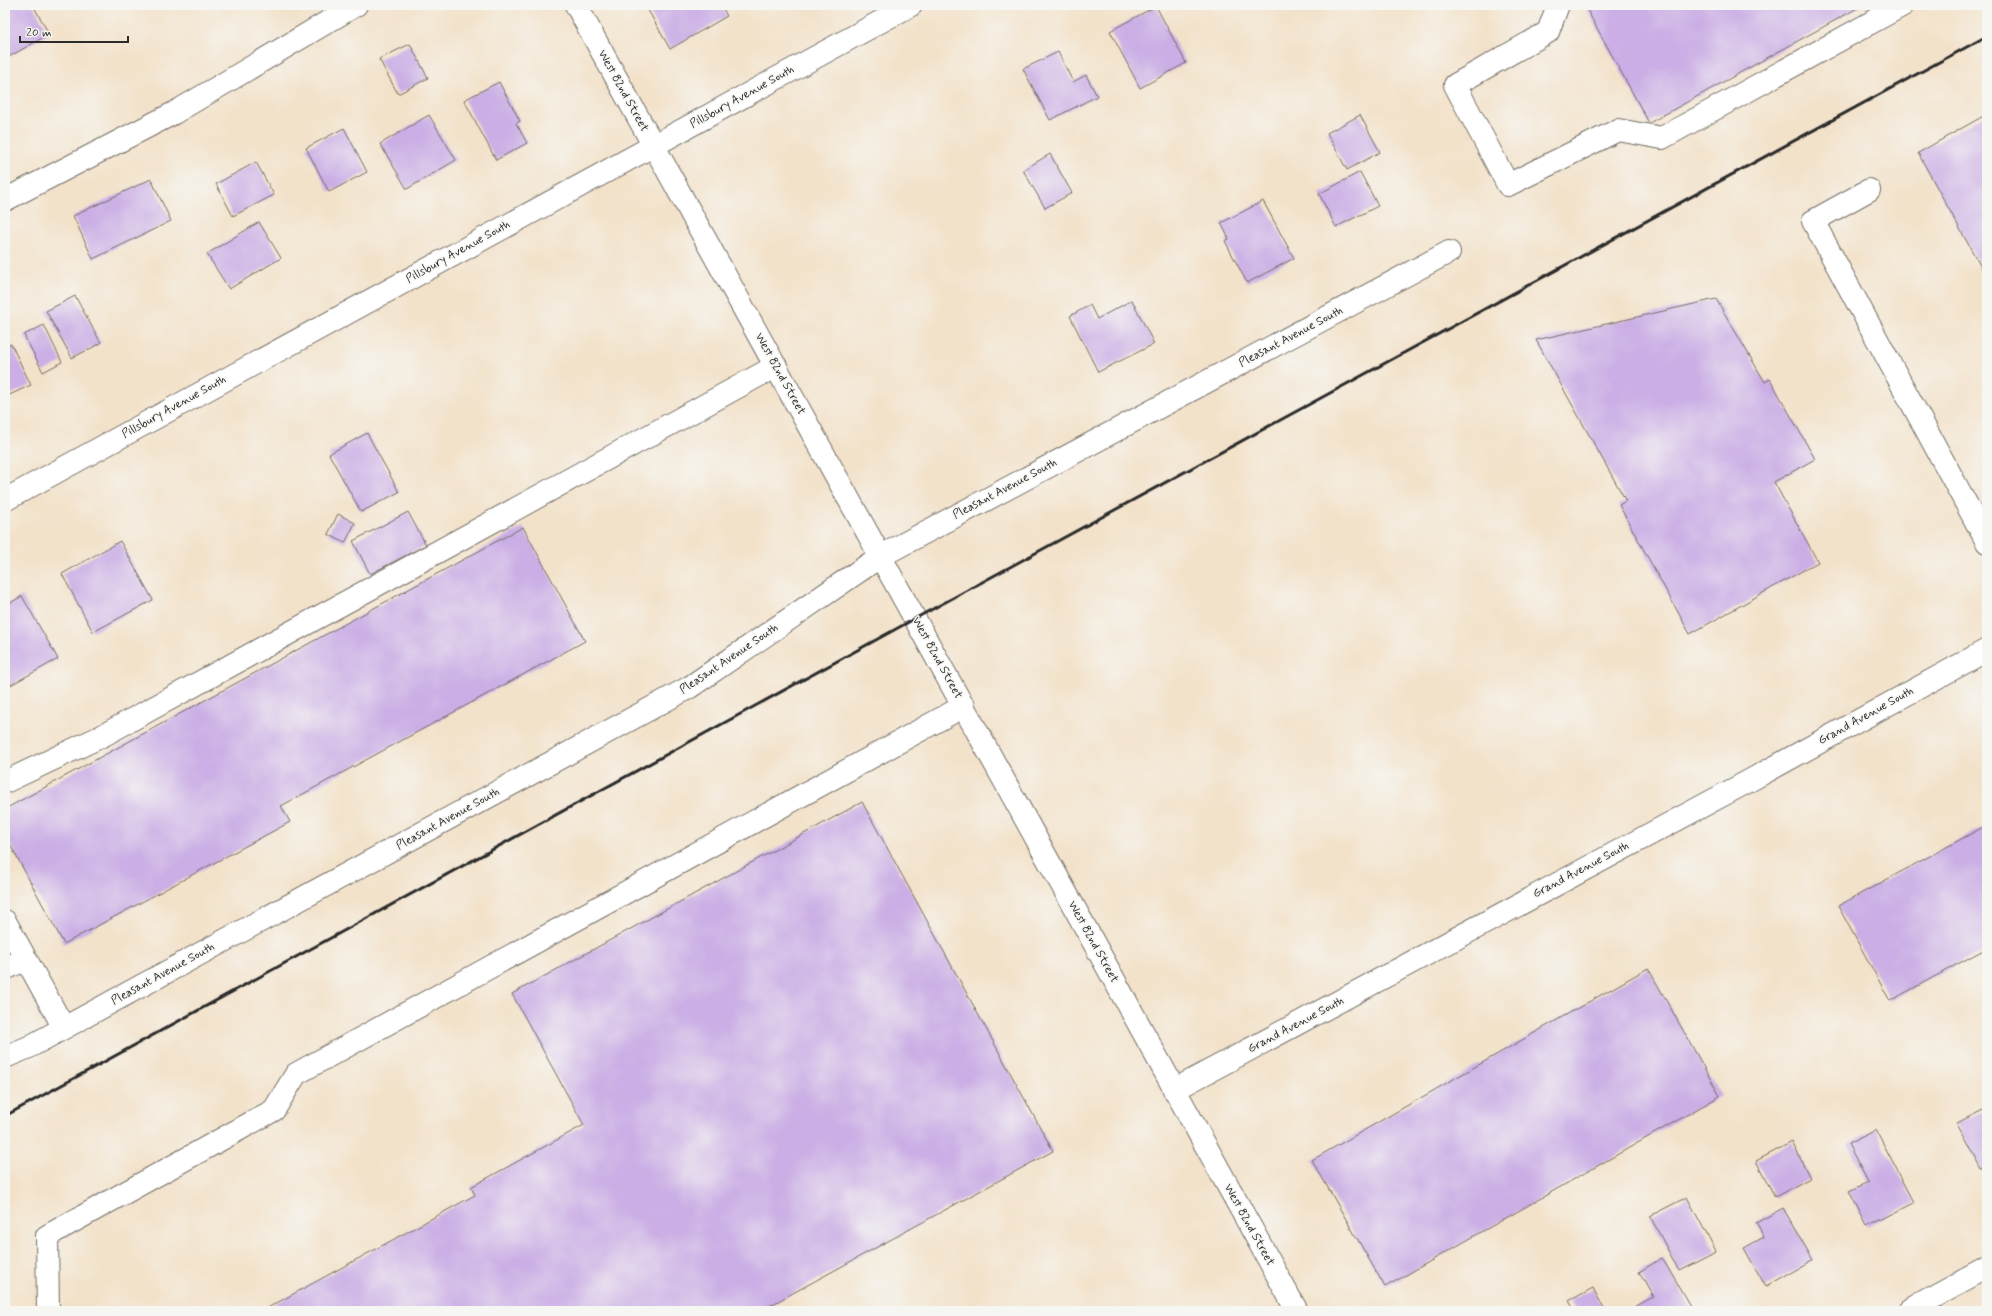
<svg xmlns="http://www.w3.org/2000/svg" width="1992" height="1316" font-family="Mynerve,sans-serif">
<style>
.building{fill:#caaee5}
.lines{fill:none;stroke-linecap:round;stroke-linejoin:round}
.minor-casing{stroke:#716b63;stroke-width:24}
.minor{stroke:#fff;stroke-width:22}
.rail{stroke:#2b2b2b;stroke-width:3}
.labels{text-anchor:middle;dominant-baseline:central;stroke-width:3;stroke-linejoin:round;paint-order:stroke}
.street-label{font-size:12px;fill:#2b2b2b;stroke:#f6f6f2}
</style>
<rect width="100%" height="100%" fill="#f6f6f2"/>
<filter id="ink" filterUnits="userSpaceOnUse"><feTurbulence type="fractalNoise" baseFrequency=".025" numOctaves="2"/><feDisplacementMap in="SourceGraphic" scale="8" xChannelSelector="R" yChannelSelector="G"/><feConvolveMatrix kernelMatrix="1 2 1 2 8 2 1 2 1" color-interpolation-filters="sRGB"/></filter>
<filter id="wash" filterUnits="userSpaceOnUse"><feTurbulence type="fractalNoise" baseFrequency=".012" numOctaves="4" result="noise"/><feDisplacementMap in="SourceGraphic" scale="16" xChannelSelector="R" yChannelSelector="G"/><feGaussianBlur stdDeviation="0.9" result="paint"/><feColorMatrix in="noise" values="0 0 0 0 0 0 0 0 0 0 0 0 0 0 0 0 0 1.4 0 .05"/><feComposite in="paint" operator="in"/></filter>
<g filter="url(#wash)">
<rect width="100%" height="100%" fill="#f3e2ca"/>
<g id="blocks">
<!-- building -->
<path class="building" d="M14 5H33L49 34 5 59V10Z
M656 5H721L727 16 670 49 648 10Z
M1591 5H1863L1649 123 1586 8Z
M1156 6 1186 63 1140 88 1110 31Z
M410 44 428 78 398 94 379 59Z
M1058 52 1073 82 1086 75 1097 96 1050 120 1023 69Z
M499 82 520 121 516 123 527 143 496 160 464 100Z
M1987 114V278L1918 153Z
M429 115 456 160 407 189 380 144Z
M1360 115 1380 152 1347 170 1327 133Z
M344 128 367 172 329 192 306 148Z
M1050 154 1072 193 1045 208 1023 170Z
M256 162 274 195 233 216 216 184Z
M1360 172 1378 206 1336 227 1319 194Z
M151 179 171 221 93 259 73 216Z
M1263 201 1294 258 1247 283 1225 241 1229 239 1221 223Z
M259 222 281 258 229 289 207 254Z
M75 296 101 343 72 358 46 311Z
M1716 299 1765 382 1770 379 1815 459 1774 482 1818 562 1690 634 1619 505 1626 501 1536 340Z
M1132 300 1154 344 1098 372 1070 316 1090 305 1097 319Z
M44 325 62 362 43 372 24 335Z
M11 344 31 385 5 397V347Z
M367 433 399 492 361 512 329 454Z
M408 512 426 545 370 574 353 541Z
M338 514 355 523 345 543 328 534Z
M523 527 585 641 281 806 290 822 64 944 5 835V809Z
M120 541 153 600 93 632 62 574Z
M22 596 58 659 5 688V606Z
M862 802 1053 1151 760 1311H262L475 1195 471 1187 584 1125 512 994Z
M1987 825V948L1890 1001 1838 906Z
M1648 968 1720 1096 1385 1287 1312 1160Z
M1987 1108V1168L1982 1170 1957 1123Z
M1876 1130 1914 1202 1867 1226 1849 1191 1868 1182 1848 1144Z
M1792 1142 1810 1178 1775 1197 1756 1161Z
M1687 1197 1716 1252 1679 1271 1650 1216Z
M1783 1208 1813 1260 1766 1287 1744 1248 1764 1237 1756 1223Z
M1662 1258 1693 1311H1632L1631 1309 1653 1297 1639 1272Z
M1593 1288 1605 1311H1575L1569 1301Z"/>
</g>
</g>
<g filter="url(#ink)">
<use href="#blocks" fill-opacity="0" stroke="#716b63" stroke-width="1"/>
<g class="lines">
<!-- minor casing -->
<g class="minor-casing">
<path id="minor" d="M576 5 1297 1311
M1558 5 1548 32 1455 85 1508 185 1618 130 1662 138 1903 5
M1869 190 1813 221 1987 542
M5 200 174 113 356 5
M5 500 911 5
M5 782 102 736 776 366
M5 921 64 1028
M5 969 26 959
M5 1057 29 1047 690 687 881 556 1449 252
M1174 1090 1749 781 1987 650
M48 1311 47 1236 274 1110 296 1074 964 706
M1909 1311 1987 1269"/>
</g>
<!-- minor -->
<use href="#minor" class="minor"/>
<!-- rail -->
<path class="rail" d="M5 1116 916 618 1987 36"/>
</g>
</g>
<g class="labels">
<!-- street labels -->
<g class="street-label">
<text transform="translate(623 91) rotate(61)">West 82nd Street</text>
<text transform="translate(742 97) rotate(-29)">Pillsbury Avenue South</text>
<text transform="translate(458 252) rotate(-29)">Pillsbury Avenue South</text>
<text transform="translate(1291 337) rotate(-28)">Pleasant Avenue South</text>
<text transform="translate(780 374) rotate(61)">West 82nd Street</text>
<text transform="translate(174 407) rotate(-29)">Pillsbury Avenue South</text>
<text transform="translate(1005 489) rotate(-28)">Pleasant Avenue South</text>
<text transform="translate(937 658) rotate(61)">West 82nd Street</text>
<text transform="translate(729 659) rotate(-34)">Pleasant Avenue South</text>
<text transform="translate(1866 716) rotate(-29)">Grand Avenue South</text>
<text transform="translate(448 819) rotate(-29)">Pleasant Avenue South</text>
<text transform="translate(1581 870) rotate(-28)">Grand Avenue South</text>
<text transform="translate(1093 942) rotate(61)">West 82nd Street</text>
<text transform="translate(163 974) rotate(-29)">Pleasant Avenue South</text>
<text transform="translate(1296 1025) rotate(-28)">Grand Avenue South</text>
<text transform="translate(1249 1225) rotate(61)">West 82nd Street</text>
</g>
</g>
<!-- margin -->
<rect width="1992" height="1316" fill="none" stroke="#f6f6f2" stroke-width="20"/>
<!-- scale -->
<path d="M20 36v6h108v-6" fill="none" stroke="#2b2b2b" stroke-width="2"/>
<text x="26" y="36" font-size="12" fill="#2b2b2b" stroke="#f6f6f2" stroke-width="3" paint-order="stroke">20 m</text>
</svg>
